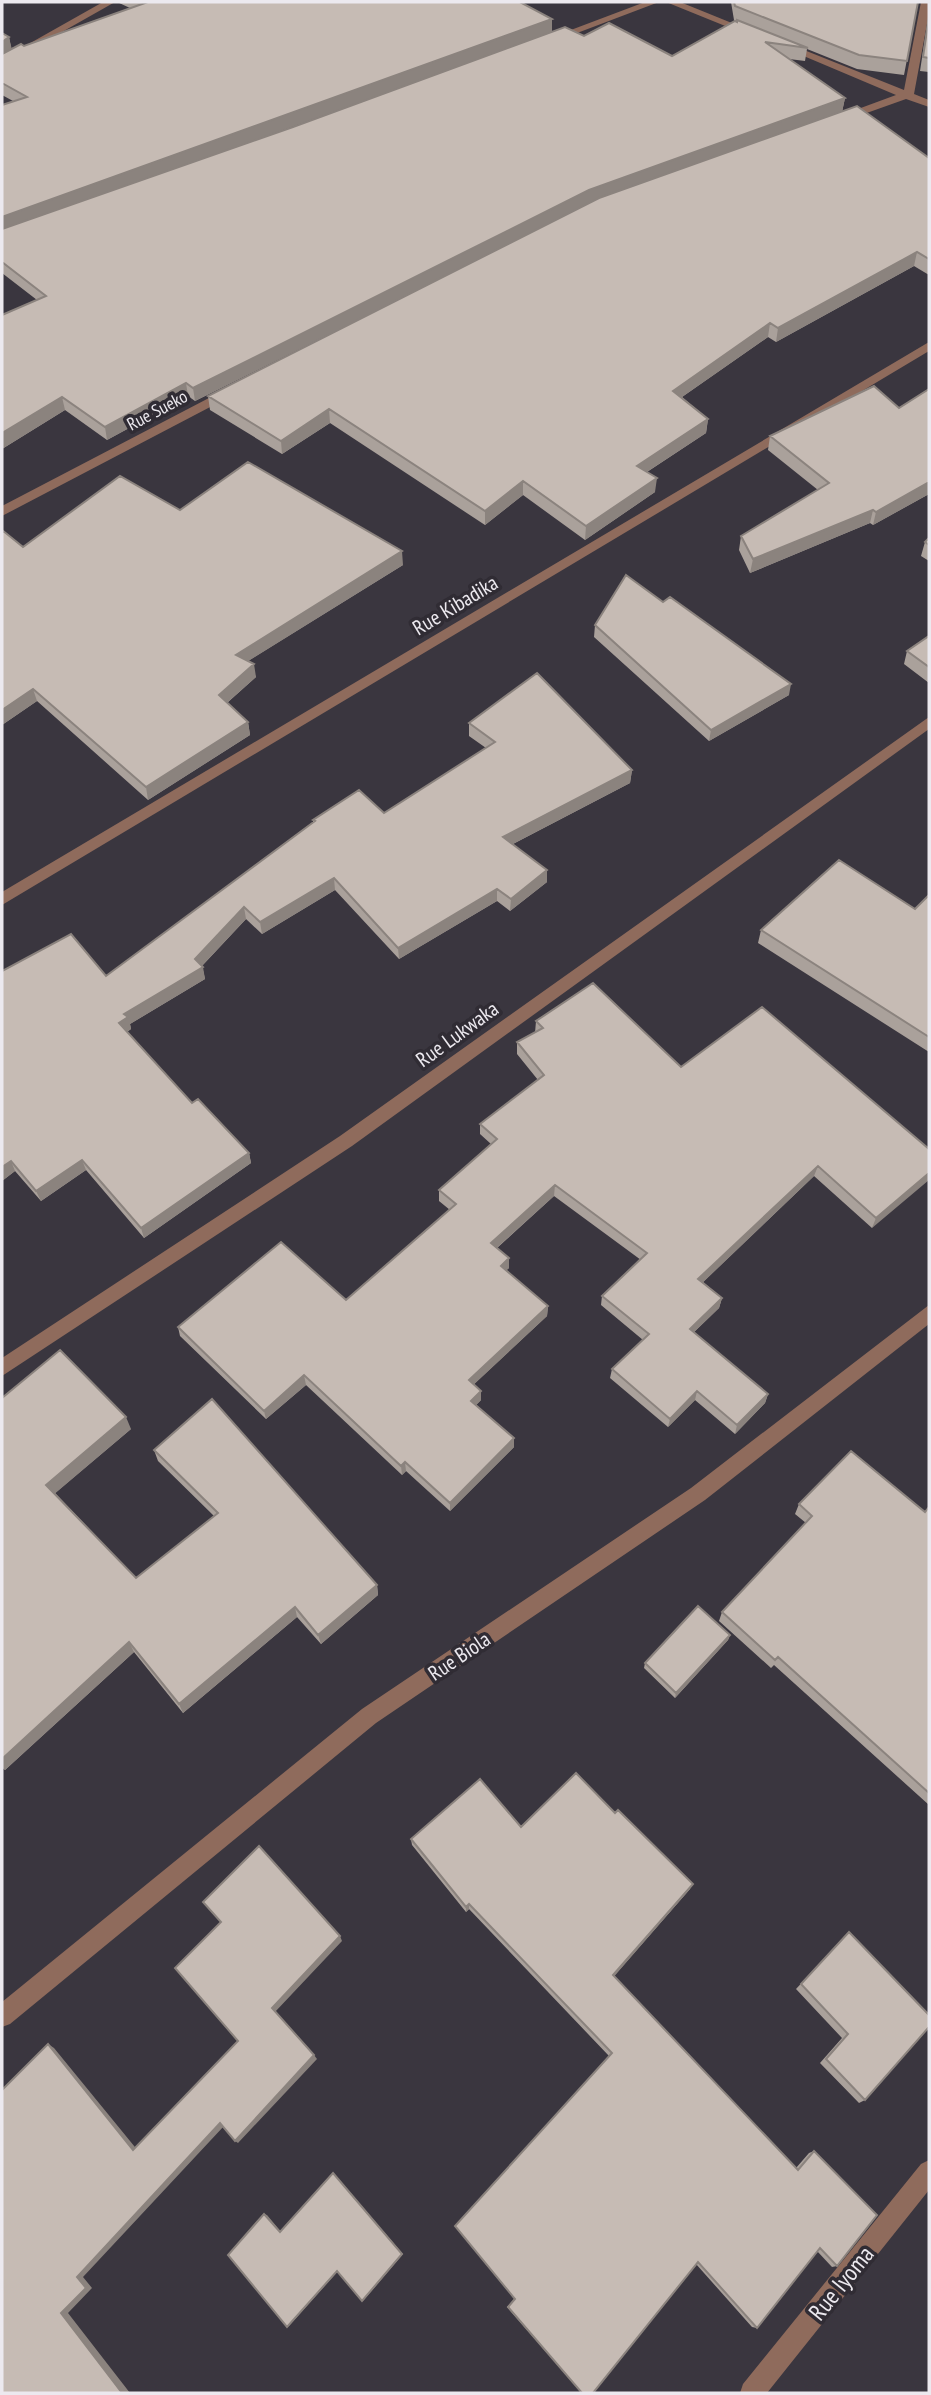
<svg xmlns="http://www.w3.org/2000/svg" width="931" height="2395" font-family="'PT Sans Narrow',sans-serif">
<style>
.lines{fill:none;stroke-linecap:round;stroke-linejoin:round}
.minor{fill:#8f6b5c;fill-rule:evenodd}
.wall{fill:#aaa19b;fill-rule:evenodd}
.shaded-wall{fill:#8b837e}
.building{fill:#c6bbb4;stroke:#8b837e;stroke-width:2}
.labels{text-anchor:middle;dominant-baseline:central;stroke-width:7;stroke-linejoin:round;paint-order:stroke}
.far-street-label{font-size:18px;fill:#ece9ef;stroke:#302c34}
.street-label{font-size:21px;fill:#ece9ef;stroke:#302c34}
.near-street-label{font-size:24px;fill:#ece9ef;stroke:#302c34}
</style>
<rect width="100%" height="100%" fill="#3a363f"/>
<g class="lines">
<!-- minor -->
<path class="minor" d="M103 2H115L2 66V59Z
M645 2H659L556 41 547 39Z
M666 2H680L754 32 745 34Z
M921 2H929V13L914 94 929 100V107L906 99 847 120H839V116L896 95 780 46 789 44 904 90Z
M929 342V351L2 905V892Z
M230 387 235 388V394L2 516V506Z
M929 717V729L352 1146 2 1376V1358L340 1136Z
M929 1305V1324L705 1500 376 1723 10 2024 2 2027V2002L362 1709 691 1488Z
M929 2160V2190L767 2393H740L743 2384 921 2164Z"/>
</g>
<!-- wall -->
<path class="wall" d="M117 2H520L552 19V31L584 36 672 56 735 21 734 20 731 2H918L904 75 857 69 807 49 805 61 789 59 845 98 842 112 929 158V275L914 266 776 342 768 337 682 397 708 419 706 433 647 472 655 492 585 540 523 495 485 525 330 423 282 454 210 410 208 396 591 203 195 401 188 396 107 440 65 410 2 449V315L37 300 2 273V105L13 101 2 95V33L9 37 11 48 24 46 130 8ZM387 92 293 127 216 154Z
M929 12V72L920 71Z
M929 389V494L873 525 870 523 750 573 739 550 741 536 818 490 768 450 770 436 899 408Z
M180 510 403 565 248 661 256 677 227 703 248 722 250 735 148 800 37 701 2 725V530L23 547Z
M929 538V561L921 556 925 542Z
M595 625 789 695 709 741 594 637Z
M929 636V683L904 664 907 651Z
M469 723 632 770 630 783 513 844 547 882 510 911 497 901 399 959 335 890 262 934 246 919 202 966 205 979 130 1024 131 1029 127 1032 192 1103 249 1153 251 1163 144 1238 86 1170 41 1201 15 1171 2 1181V971L106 976 313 822V820L384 813 486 748 469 736Z
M929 895V1052L758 943 761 930 915 909Z
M536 1021 681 1067 929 1149 872 1228 814 1176 703 1282 722 1298 719 1308 694 1332 768 1394 765 1403 735 1434 695 1400 668 1427 610 1378 612 1369 643 1340 601 1305 602 1296 641 1260 554 1196 497 1248 509 1258V1268L506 1270 548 1306 547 1316 474 1384 481 1391V1400L476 1405 514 1438V1447L450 1511 406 1471 402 1475 306 1385 266 1419 180 1336 178 1327 346 1300 450 1210 439 1201V1190L491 1144 480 1134V1124L538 1080 517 1054V1042L535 1033Z
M2 1398 131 1429 55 1493 136 1578 214 1516 158 1461 154 1450 377 1585 378 1595 321 1644 297 1617 183 1713 134 1652 5 1770 2 1767Z
M799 1504 925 1512 929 1507V1805L774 1665 771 1668 719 1621 722 1612 806 1523 795 1514Z
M730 1635 728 1640 675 1698 644 1668 645 1663Z
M521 1827 690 1889 614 1976 796 2168 809 2153 814 2151 837 2266 832 2267 817 2251 757 2328 752 2327 696 2264 582 2393 507 2307 514 2299 609 2056 469 1909 466 1912 412 1845 411 1839Z
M849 1932 865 2100 859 2103 820 2063 842 2038 796 1989Z"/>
<!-- shaded-wall -->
<path class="shaded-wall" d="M552 19V33L2 231V217Z
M9 37 12 50 2 57V42Z
M845 98 842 112 588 204 195 401 193 388 589 190Z
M917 252 914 266 776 342 778 328Z
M770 323 768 337 672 404 673 391Z
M186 383 188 396 107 440 105 427Z
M62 397 65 410 2 449V433Z
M329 409 330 423 282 454 281 441Z
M708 419 706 433 636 479 637 466Z
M657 478 655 492 585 540 586 526Z
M523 481V495L485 525V511Z
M929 482V494L873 525 876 512Z
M873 510 870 523 750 573 753 559Z
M402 551 403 565 237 668 236 655Z
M254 664 256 677 221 708 219 695Z
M791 684 789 695 709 741 711 730Z
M33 689 37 701 2 725V710Z
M248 722 250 735 148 800 146 787Z
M632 770 630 783 503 849V837Z
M547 870V882L510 911 511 899Z
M334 878 335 890 262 934 260 922Z
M497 889V901L399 959 398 948Z
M244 907 246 919 197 971 195 959Z
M203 967 205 979 130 1024 131 1029 122 1035 119 1023 124 1014Z
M249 1153 251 1163 144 1238 141 1228Z
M82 1160 86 1170 41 1201 36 1191Z
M11 1161 15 1171 2 1181V1167Z
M818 1166 814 1176 696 1289 698 1279Z
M929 1173V1180L872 1228 876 1218Z
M555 1185 554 1196 491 1253V1243Z
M509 1258V1268L501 1276V1266Z
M722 1298 719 1308 688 1338 690 1329Z
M548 1306 547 1316 469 1389V1380Z
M304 1375 306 1385 266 1419 264 1411Z
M481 1391V1400L471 1410V1401Z
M697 1391 695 1400 668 1427 670 1419Z
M768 1394 765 1403 735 1434 737 1425Z
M126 1417 131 1429 52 1496 46 1485Z
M514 1438V1447L450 1511V1503Z
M405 1462 406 1471 402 1475 401 1466Z
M377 1585 378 1595 321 1644 318 1635Z
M295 1607 297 1617 183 1713 179 1704Z
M730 1635 728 1640 675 1698 676 1693Z
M129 1642 134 1652 5 1770 2 1767V1759Z
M693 1884 690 1889 611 1980 613 1975Z
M469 1904V1909L466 1912V1907Z
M340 1936 342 1941 275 2012 272 2008Z
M48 2044 54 2048 139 2152 133 2150Z
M314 2055 317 2059 238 2143 235 2141Z
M220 2123 224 2126 83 2277 92 2288 68 2313 130 2393H122L61 2313 77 2277Z
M333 2173 403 2254 363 2301H362Z
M264 2214 267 2215 282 2233 280 2232Z
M337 2271H338L289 2326 287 2327Z"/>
<!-- building -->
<path class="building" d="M142 2H520L552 19 2 217V105L27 97 2 83V54L21 44 24 46 145 3Z
M734 2H918L907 61 859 55 735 6Z
M929 17V58L923 57Z
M737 20 808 48 765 42 845 98 589 190 193 388 186 383 105 427 62 397 2 433V315L46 296 2 262V229L293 127 565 27 584 36 609 23 672 56 735 21 737 22Z
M2 33 9 37 2 42Z
M857 106 929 158V259L917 252 778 328 770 323 673 391 708 419 637 466 657 478 586 526 523 481 485 511 329 409 281 441 208 396 599 198Z
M874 386 899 408 929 389V482L876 512 873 510 753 559 741 536 829 483 770 436Z
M248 462 402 551 236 655 254 664 219 695 248 722 146 787 33 689 2 710V530L23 547 120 476 180 510Z
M929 538V545L925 542Z
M626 575 663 602 670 597 791 684 711 730 595 625Z
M929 636V667L907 651Z
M537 673 632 770 503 837 547 870 511 899 497 889 398 948 334 878 260 922 244 907 195 959 203 967 124 1014 128 1017 119 1023 192 1103 198 1099 249 1153 141 1228 82 1160 36 1191 11 1161 2 1167V971L71 934 106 976 315 821 313 820 359 790 384 813 495 742 469 723Z
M839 860 915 909 929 895V1037L761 930Z
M593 983 681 1067 762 1007 929 1149V1173L876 1218 818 1166 698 1279 722 1298 690 1329 768 1394 737 1425 697 1391 670 1419 612 1369 649 1334 602 1296 647 1253 555 1185 491 1243 509 1258 501 1266 548 1306 469 1380 481 1391 471 1401 514 1438 450 1503 405 1462 401 1466 304 1375 264 1411 178 1327 281 1242 346 1300 456 1204 439 1190 497 1139 480 1124 544 1075 517 1042 543 1028 536 1021Z
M60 1350 126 1417 46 1485 136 1578 218 1513 154 1450 212 1399 377 1585 318 1635 295 1607 179 1704 129 1642 2 1759V1398Z
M851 1451 925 1512 929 1507V1793L778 1657 775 1660 722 1612 812 1516 799 1504Z
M698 1606 730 1635 676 1693 645 1663Z
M576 1773 615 1813 618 1810 693 1884 613 1975 798 2170 814 2151 877 2215 837 2266 820 2248 757 2328 698 2262 593 2393H582L508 2307 515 2299 455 2226 612 2053 469 1904 466 1907 411 1839 480 1779 521 1827Z
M259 1846 340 1936 272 2008 314 2055 235 2141 220 2123 77 2277 86 2288 61 2313 122 2393H2V2090L48 2044 133 2150 238 2041 175 1968 221 1922 203 1902Z
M849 1932 929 2015V2027L865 2100 826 2059 848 2034 801 1984Z
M333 2173 402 2254 362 2301 337 2271 287 2327 228 2255 264 2214 280 2232Z"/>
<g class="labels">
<!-- far-street labels -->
<g class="far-street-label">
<text transform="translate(157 410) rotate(-28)">Rue Sueko</text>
</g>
<!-- street labels -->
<g class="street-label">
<text transform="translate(455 605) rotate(-31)">Rue Kibadika</text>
<text transform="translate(457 1034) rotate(-36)">Rue Lukwaka</text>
<text transform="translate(459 1656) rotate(-34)">Rue Biola</text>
</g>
<!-- near-street labels -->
<g class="near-street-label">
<text transform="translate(841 2283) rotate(-51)">Rue Iyoma</text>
</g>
</g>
<!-- border -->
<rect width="931" height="2395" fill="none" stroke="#ece9ef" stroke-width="7"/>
</svg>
